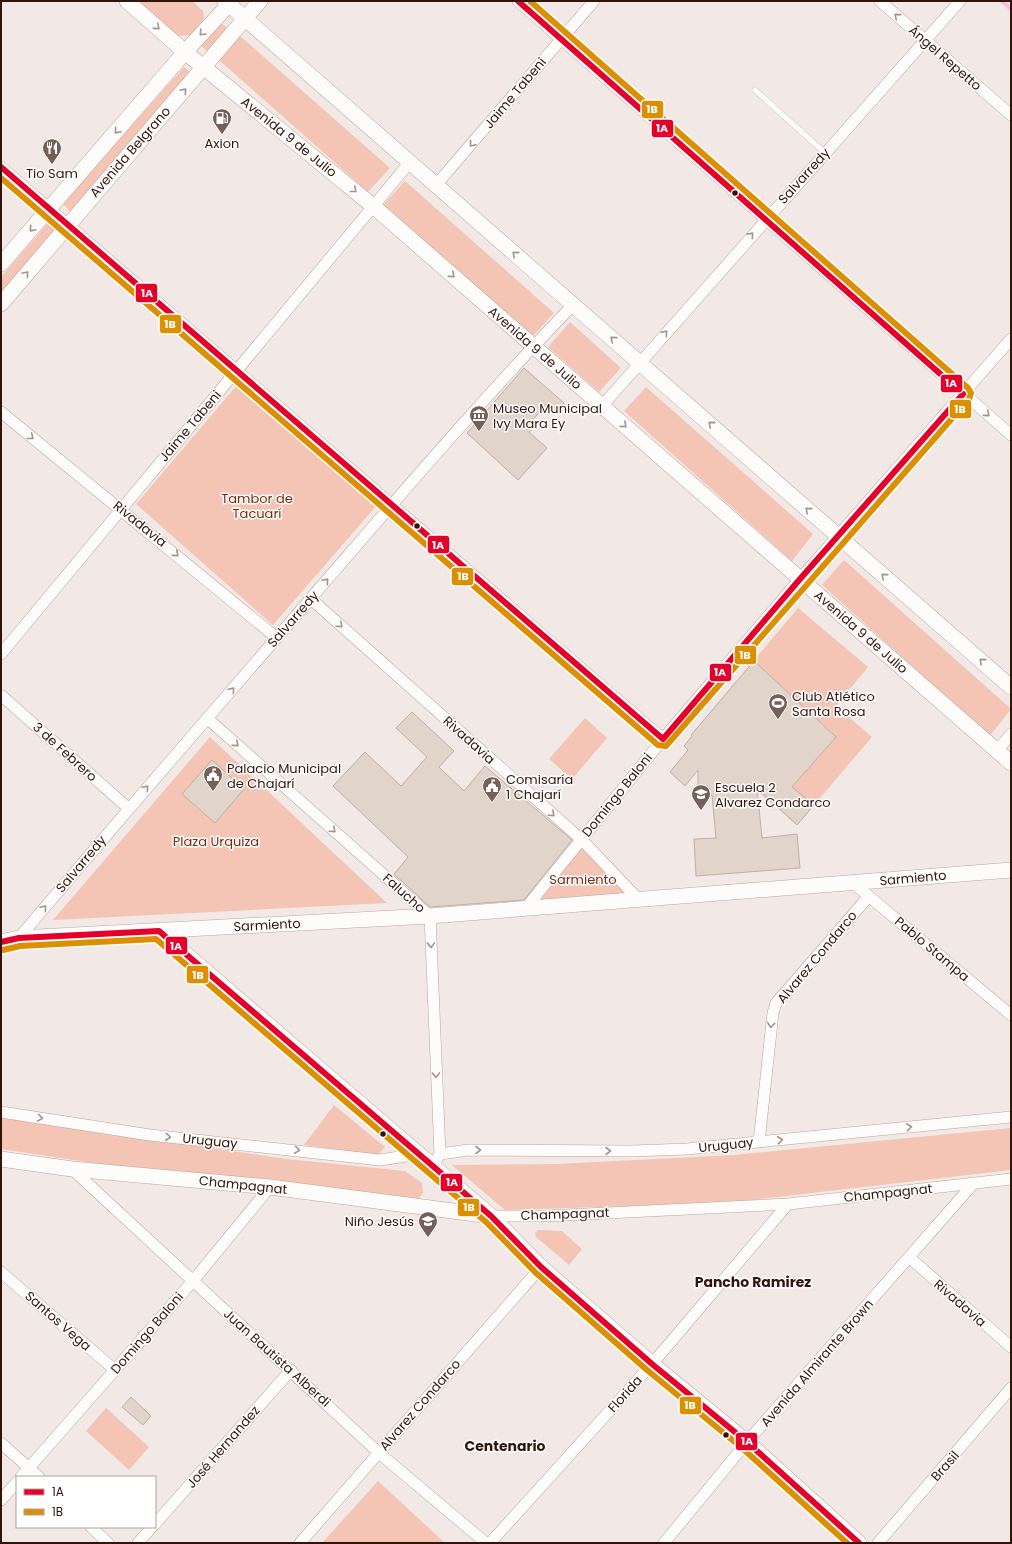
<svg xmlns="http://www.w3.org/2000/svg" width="1012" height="1544" font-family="Poppins,sans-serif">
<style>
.green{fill:#f4c4b4}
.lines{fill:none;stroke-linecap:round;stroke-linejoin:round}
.stream{stroke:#f7bce2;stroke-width:4}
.building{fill:#e1d4cb;stroke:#c0afa4}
.lane-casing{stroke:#b8a5a0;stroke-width:6}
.street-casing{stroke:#b8a5a0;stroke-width:12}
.secondary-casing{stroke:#b8a5a0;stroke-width:16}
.lane{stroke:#fdfcfb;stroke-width:5.5}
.street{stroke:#fdfcfb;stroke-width:11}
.secondary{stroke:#fdfcfb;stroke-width:15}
.bus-1-casing{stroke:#fff;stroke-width:9}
.bus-2-casing{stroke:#fff;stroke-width:9}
.bus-1{stroke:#e4002b;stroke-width:6}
.bus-2{stroke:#da9002;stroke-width:6}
.oneway{stroke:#a2948f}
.bus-dot{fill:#33140a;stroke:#fff;stroke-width:1.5}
.labels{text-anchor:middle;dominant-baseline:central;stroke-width:3;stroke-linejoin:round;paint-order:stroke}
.street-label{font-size:13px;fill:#33140a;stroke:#fff}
.poi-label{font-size:13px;fill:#33140a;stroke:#fff;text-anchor:start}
.park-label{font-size:13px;fill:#78280b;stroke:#fff}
.neighbourhood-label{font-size:14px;font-weight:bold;fill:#33140a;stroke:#fff}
.line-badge{stroke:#fff;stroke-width:1.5}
.badge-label{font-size:11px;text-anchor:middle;font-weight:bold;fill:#fff}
</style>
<rect width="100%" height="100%" fill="#f2e9e6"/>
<!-- green -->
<path class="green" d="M138 1H192L203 11 204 19 190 35 177 36Z
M219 21 228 29 207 51 199 44Z
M240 36 390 168 368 192 219 60Z
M184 67 194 76 71 212 62 203Z
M405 181 554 313 532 337 383 205Z
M49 222 58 230 1 294V277Z
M570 322 621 368 599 392 548 347Z
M238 384 377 505 273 625 136 504Z
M646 387 813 534 792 561 624 411Z
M844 560 1011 709 990 736 822 585Z
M798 608 868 667 836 706 872 737 797 825 691 735Z
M585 718 607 738 572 779 549 759Z
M210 737 387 903 53 920Z
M582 844 635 898 531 907Z
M334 1105 385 1147 378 1155 304 1145Z
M1 1118 287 1159 405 1171 422 1183 423 1193 415 1203 159 1173 1 1149Z
M1011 1128V1170L726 1203 505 1210 452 1165 556 1164 734 1155Z
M538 1230 562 1231 582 1249 569 1265 536 1237 535 1233Z
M106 1408 149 1447 129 1470 86 1431Z
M378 1481 445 1543H322Z"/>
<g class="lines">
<!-- stream -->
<path class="stream" d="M1002 1 1011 9"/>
</g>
<!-- building -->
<path class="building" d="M524 368 564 403 556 413 546 404 532 421 536 425 529 432 547 448 518 480 467 433Z
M754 661 836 737 792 787 814 805 797 825 757 788 762 838 797 834 800 868 696 876 694 839 716 838 712 795 698 797V770L685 786 670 772 688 750 684 746 692 736 691 735Z
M412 712 454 751 439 767 464 791 485 766 572 840 524 900 430 907 394 874 408 857 333 786 365 752 401 786 427 757 396 728Z
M212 760 244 789 215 823 182 794Z
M131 1397 151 1416 143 1425 122 1407Z"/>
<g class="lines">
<!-- lane casing -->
<g class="lane-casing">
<path id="lane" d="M755 90 825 153"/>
</g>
<!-- street casing -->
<g class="street-casing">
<path id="street" d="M518 1 1011 435
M880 1 1011 115
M1 167 663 739
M436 185 594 1
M602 406 960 1
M1 412 277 638
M311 599 582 840 640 901
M1 654 410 162
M1 695 128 808
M207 718 430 916 440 1154 436 1160
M997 751 1011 734
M853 883 1011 1015
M525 909 663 739 800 579 1011 339
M19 938C115 824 214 711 311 598 397 499 482 399 573 305
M1 1112 150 1135 380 1160 419 1154
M759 1142 773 1013 776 1003 869 896
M440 1154 468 1150 632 1151 687 1149 1011 1117
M72 1169 379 1453 486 1543
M491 1216H546L788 1204 1011 1179
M910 1258 1011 1347
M1 1272 115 1370
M1 1443 39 1477
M21 1477 192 1282 270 1187
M1 1500 17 1482
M155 1524 291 1370
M91 1527 108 1543
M138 1543 152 1527
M300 1543 541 1267
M490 1543 652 1364 788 1204
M664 1543 747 1442 973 1184
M878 1543 1011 1388"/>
</g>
<!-- secondary casing -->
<g class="secondary-casing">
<path id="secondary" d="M127 1 185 52 373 206 1011 763
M225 1 1011 687
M1 264 185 52 232 1
M1 304 260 1
M159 931 491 1216 541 1267 652 1364 747 1442 859 1543
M1 942 19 938 430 916 1011 870
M1 1159 72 1169 270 1187 491 1216"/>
</g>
<!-- lane -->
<use href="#lane" class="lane"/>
<!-- street -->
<use href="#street" class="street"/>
<!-- secondary -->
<use href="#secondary" class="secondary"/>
<!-- bus-1 casing -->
<g class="bus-1-casing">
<path id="bus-1" d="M1 167 663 739 800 579 963 394 518 1
M1 942 19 938 159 931 491 1216 541 1267 652 1364 747 1442 859 1543"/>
</g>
<!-- bus-2 casing -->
<g class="bus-2-casing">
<path id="bus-2" d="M1 178 658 745 666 746 969 399 971 393 968 388 530 1
M3 950 20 946 156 939 486 1222 536 1273 647 1370 742 1448 847 1543"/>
</g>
<!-- bus-1 -->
<use href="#bus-1" class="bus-1"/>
<!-- bus-2 -->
<use href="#bus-2" class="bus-2"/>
</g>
<!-- one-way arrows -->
<defs><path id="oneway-chevron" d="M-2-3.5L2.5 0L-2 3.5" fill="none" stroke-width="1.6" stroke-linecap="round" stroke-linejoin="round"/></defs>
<g class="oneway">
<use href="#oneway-chevron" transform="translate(897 16) rotate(-139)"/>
<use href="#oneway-chevron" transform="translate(157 27) rotate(41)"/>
<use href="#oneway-chevron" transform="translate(202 33) rotate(133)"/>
<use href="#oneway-chevron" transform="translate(184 91) rotate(-49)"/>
<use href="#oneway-chevron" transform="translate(117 131) rotate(131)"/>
<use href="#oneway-chevron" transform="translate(472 144) rotate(130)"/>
<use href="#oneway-chevron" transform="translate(354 190) rotate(39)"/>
<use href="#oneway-chevron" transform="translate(32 229) rotate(131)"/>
<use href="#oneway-chevron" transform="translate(751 235) rotate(-49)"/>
<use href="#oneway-chevron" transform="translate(515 254) rotate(-139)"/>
<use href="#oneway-chevron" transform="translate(26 274) rotate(-50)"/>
<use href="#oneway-chevron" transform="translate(452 275) rotate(41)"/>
<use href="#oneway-chevron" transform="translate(665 333) rotate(-49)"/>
<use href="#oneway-chevron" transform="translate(613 339) rotate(-139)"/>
<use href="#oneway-chevron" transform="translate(987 414) rotate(41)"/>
<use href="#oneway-chevron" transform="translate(711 424) rotate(-139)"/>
<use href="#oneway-chevron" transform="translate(624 425) rotate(41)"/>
<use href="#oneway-chevron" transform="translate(31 437) rotate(39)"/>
<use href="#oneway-chevron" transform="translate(808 510) rotate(-139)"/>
<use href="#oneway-chevron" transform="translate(176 554) rotate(40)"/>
<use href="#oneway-chevron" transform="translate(884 576) rotate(-139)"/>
<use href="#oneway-chevron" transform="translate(326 581) rotate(-49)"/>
<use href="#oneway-chevron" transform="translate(340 625) rotate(42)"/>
<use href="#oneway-chevron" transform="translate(982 661) rotate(-139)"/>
<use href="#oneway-chevron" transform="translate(232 690) rotate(-49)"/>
<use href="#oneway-chevron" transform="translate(236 744) rotate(41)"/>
<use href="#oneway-chevron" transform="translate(146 788) rotate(-49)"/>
<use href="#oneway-chevron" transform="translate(552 814) rotate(42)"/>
<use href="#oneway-chevron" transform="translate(333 830) rotate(42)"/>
<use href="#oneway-chevron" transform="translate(44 908) rotate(-50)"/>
<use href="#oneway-chevron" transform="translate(431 945) rotate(88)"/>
<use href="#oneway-chevron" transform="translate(771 1025) rotate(96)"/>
<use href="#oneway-chevron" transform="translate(436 1075) rotate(88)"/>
<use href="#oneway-chevron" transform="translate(40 1118) rotate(9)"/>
<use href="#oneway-chevron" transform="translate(909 1127) rotate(-6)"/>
<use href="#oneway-chevron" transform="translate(168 1137) rotate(6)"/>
<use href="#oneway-chevron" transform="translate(780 1140) rotate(-6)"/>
<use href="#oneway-chevron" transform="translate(297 1150) rotate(7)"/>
<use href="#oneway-chevron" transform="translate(478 1150)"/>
<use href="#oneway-chevron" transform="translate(608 1151)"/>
</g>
<!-- icons -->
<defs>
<g id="fuel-pin" transform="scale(1)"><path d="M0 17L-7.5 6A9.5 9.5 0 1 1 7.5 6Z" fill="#765f57" stroke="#fff"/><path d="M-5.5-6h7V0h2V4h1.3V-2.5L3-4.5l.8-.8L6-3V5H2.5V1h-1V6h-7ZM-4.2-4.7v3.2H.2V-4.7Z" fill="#fff"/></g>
<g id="restaurant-pin" transform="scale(1)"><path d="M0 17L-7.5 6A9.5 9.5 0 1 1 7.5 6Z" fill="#765f57" stroke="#fff"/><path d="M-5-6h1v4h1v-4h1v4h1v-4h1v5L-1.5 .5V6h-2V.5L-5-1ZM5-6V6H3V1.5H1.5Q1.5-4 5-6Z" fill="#fff"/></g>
<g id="museum-pin" transform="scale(1)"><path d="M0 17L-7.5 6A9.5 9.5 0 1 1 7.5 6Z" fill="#765f57" stroke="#fff"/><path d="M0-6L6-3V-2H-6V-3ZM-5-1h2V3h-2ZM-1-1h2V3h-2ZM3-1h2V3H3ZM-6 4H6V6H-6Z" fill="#fff"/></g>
<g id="stadium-pin" transform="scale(1)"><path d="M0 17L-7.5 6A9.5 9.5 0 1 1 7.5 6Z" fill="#765f57" stroke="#fff"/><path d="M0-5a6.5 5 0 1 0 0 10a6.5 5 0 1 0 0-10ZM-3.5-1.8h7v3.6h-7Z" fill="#fff"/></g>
<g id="civic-pin" transform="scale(1)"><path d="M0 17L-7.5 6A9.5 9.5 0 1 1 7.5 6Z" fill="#765f57" stroke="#fff"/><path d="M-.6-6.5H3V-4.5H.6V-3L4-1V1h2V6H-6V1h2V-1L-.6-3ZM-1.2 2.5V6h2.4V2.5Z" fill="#fff"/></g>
<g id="school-pin" transform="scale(1)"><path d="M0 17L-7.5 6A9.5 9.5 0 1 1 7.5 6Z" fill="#765f57" stroke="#fff"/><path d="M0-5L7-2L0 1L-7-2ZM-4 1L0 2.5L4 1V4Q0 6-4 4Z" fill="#fff"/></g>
</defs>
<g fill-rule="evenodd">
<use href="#fuel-pin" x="222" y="118"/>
<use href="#restaurant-pin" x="52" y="148"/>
<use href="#museum-pin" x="479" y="415"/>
<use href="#stadium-pin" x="778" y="703"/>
<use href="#civic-pin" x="213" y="775"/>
<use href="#civic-pin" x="492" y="786"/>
<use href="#school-pin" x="701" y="794"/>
<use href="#school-pin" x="428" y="1221"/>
</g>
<!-- markers -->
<g class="bus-dot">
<circle cx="735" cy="193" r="3.5"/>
<circle cx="417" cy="526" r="3.5"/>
<circle cx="383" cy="1134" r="3.5"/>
<circle cx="726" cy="1435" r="3.5"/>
</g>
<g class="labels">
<!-- street labels -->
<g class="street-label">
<text transform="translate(945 58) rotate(41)">Ángel Repetto</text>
<text transform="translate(515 93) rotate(-50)">Jaime Tabeni</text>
<text transform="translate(289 137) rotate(39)">Avenida 9 de Julio</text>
<text transform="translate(130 152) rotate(-49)">Avenida Belgrano</text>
<text transform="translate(804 176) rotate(-48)">Salvarredy</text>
<text transform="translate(535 348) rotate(41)">Avenida 9 de Julio</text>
<text transform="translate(190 426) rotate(-50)">Jaime Tabeni</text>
<text transform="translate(140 524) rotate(39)">Rivadavia</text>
<text transform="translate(293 619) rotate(-49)">Salvarredy</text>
<text transform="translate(861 632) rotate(41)">Avenida 9 de Julio</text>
<text transform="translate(469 740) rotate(42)">Rivadavia</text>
<text transform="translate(65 752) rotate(42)">3 de Febrero</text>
<text transform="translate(617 795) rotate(-51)">Domingo Baloni</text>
<text transform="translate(81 864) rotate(-50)">Salvarredy</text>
<text transform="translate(913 878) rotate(-5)">Sarmiento</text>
<text transform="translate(404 893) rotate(42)">Falucho</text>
<text transform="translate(267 925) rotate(-3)">Sarmiento</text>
<text transform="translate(932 949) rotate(40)">Pablo Stampa</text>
<text transform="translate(817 957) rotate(-50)">Alvarez Condarco</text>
<text transform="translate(210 1141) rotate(6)">Uruguay</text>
<text transform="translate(726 1145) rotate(-6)">Uruguay</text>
<text transform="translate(243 1185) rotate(6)">Champagnat</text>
<text transform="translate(888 1193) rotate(-6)">Champagnat</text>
<text transform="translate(565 1214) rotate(-2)">Champagnat</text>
<text transform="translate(960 1303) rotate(41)">Rivadavia</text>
<text transform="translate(58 1321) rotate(41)">Santos Vega</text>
<text transform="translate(147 1333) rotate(-49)">Domingo Baloni</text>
<text transform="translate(277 1358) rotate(42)">Juan Bautista Alberdi</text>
<text transform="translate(817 1363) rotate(-49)">Avenida Almirante Brown</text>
<text transform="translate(625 1394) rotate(-48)">Florida</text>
<text transform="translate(420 1405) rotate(-49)">Alvarez Condarco</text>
<text transform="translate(223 1447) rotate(-49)">José Hernandez</text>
<text transform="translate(945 1466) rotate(-49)">Brasil</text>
</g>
<!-- poi labels -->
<g class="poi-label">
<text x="222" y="143" text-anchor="middle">Axion</text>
<text x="52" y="173" text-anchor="middle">Tio Sam</text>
<text x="493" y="408">Museo Municipal<tspan x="493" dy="15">Ivy Mara Ey</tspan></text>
<text x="792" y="696">Club Atlético<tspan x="792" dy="15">Santa Rosa</tspan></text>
<text x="227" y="768">Palacio Municipal<tspan x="227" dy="15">de Chajarí</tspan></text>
<text x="506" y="779">Comisaría<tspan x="506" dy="15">1 Chajarí</tspan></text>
<text x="715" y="787">Escuela 2<tspan x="715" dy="15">Alvarez Condarco</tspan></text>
<text x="414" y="1221" text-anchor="end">Niño Jesús</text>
</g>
<!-- park labels -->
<g class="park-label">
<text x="257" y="498">Tambor de<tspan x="257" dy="15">Tacuarí</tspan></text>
<text x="216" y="841">Plaza Urquiza</text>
<text x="583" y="879">Sarmiento</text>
</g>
<!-- neighbourhood labels -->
<g class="neighbourhood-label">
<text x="753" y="1282">Pancho Ramirez</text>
<text x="505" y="1446">Centenario</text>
</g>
</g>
<g class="line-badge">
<rect x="641" y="100" width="23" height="19" rx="4" fill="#da9002"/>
<rect x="651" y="119" width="23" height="19" rx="4" fill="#e4002b"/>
<rect x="135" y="283" width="23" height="20" rx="4" fill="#e4002b"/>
<rect x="159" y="314" width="23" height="20" rx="4" fill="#da9002"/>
<rect x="940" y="374" width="23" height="19" rx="4" fill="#e4002b"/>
<rect x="949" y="399" width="23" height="20" rx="4" fill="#da9002"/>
<rect x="427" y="535" width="23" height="19" rx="4" fill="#e4002b"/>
<rect x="451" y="567" width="23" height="19" rx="4" fill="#da9002"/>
<rect x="734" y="645" width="23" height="20" rx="4" fill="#da9002"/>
<rect x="709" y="663" width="23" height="19" rx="4" fill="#e4002b"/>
<rect x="165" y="936" width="23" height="19" rx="4" fill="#e4002b"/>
<rect x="186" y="965" width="23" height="19" rx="4" fill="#da9002"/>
<rect x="440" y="1173" width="23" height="19" rx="4" fill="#e4002b"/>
<rect x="457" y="1198" width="23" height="19" rx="4" fill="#da9002"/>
<rect x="679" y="1396" width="23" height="19" rx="4" fill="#da9002"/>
<rect x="735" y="1432" width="23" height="19" rx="4" fill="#e4002b"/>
</g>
<g class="badge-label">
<text x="652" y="113">1B</text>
<text x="662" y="132">1A</text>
<text x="147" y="297">1A</text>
<text x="170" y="328">1B</text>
<text x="951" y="387">1A</text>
<text x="960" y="413">1B</text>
<text x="438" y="549">1A</text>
<text x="463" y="580">1B</text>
<text x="745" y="659">1B</text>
<text x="720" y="676">1A</text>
<text x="176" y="950">1A</text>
<text x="198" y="979">1B</text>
<text x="452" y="1186">1A</text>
<text x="469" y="1211">1B</text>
<text x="690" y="1409">1B</text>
<text x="747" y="1445">1A</text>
</g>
<!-- border -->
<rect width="1012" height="1544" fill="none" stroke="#33140a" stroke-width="4"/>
<!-- legend -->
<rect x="16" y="1476" width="140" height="52" fill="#ffffff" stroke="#ada19d"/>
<rect x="24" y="1489" width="20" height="6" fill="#e4002b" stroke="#ada19d"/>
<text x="52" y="1496" font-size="12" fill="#33140a">1A</text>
<rect x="24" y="1509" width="20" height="6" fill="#da9002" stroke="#ada19d"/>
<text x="52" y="1516" font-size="12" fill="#33140a">1B</text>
</svg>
